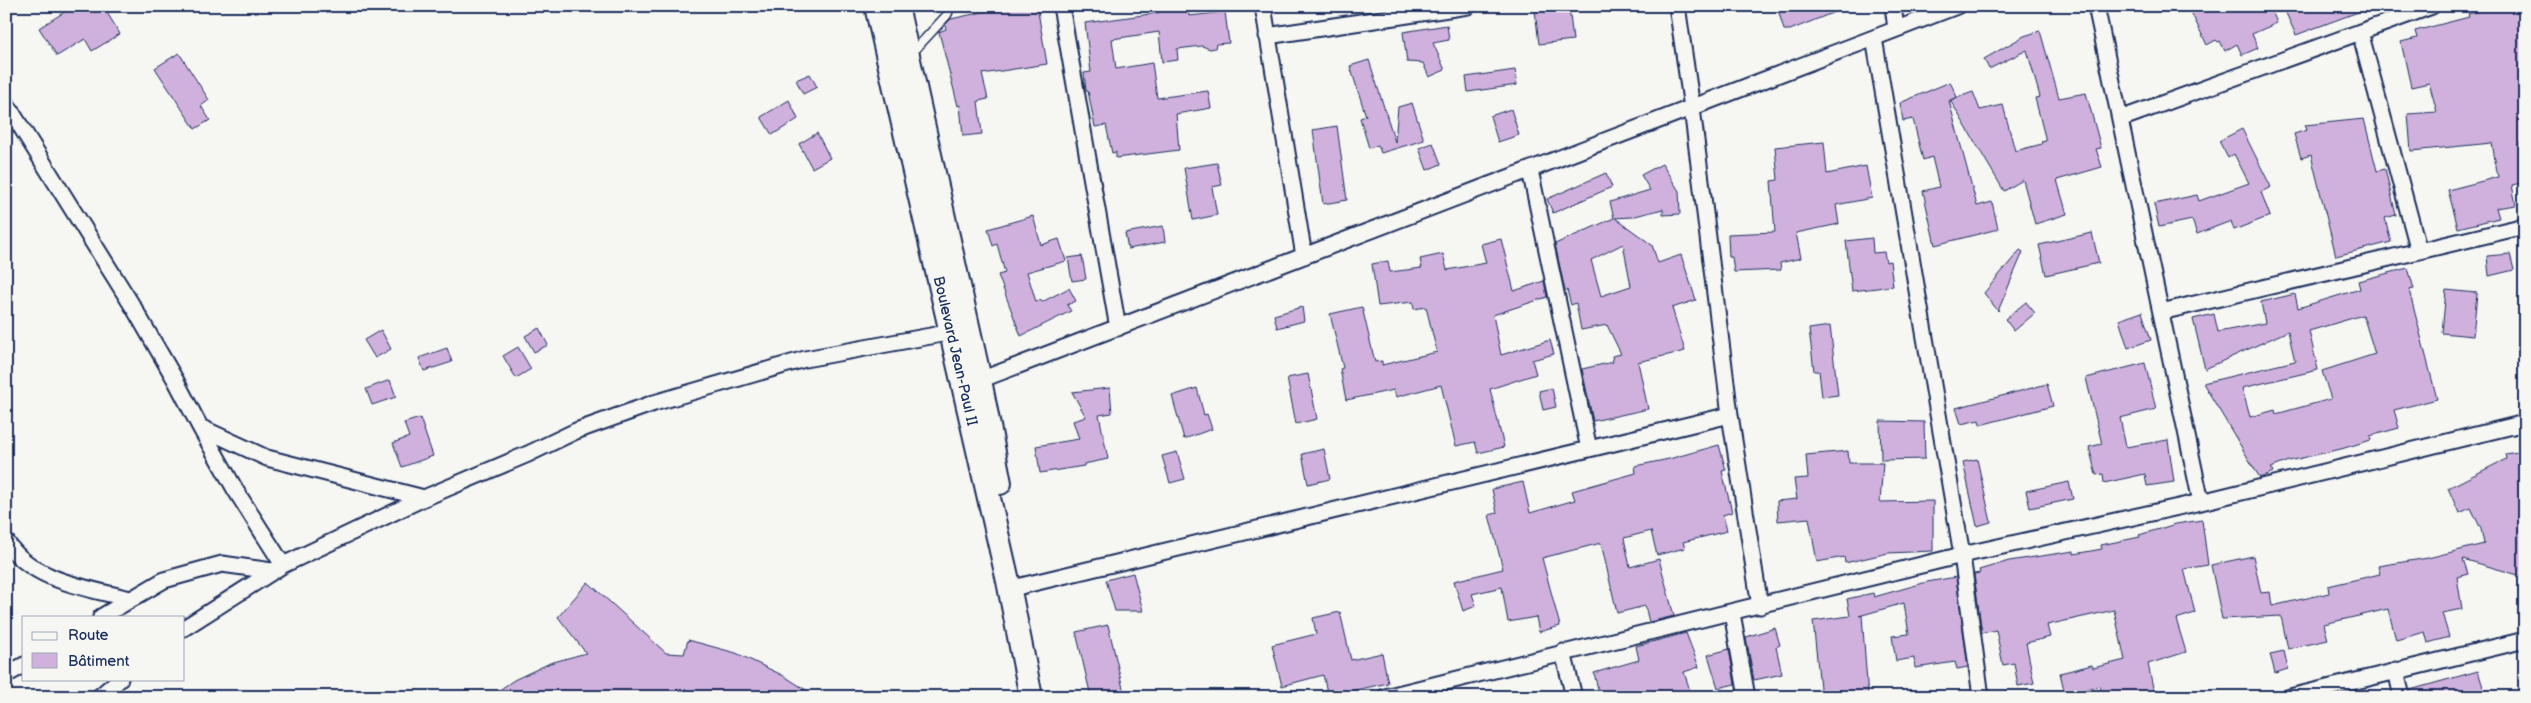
<svg xmlns="http://www.w3.org/2000/svg" width="2531" height="703" font-family="'Balsamiq Sans',sans-serif">
<style>
.building{fill:#d0b1dd;stroke:#1b2f5e;fill-rule:evenodd}
.lines{fill:none;stroke-linecap:round;stroke-linejoin:round}
.service-casing{stroke:#1b2f5e;stroke-width:11}
.minor-casing{stroke:#1b2f5e;stroke-width:19}
.secondary-casing{stroke:#1b2f5e;stroke-width:26}
.service{stroke:#f6f6f2;stroke-width:8}
.minor{stroke:#f6f6f2;stroke-width:15}
.secondary{stroke:#f6f6f2;stroke-width:22}
.labels{text-anchor:middle;dominant-baseline:central;stroke-width:4;stroke-linejoin:round;paint-order:stroke}
.street-label{font-size:15px;fill:#1b2f5e;stroke:#f6f6f2}
</style>
<rect width="100%" height="100%" fill="#f6f6f2"/>
<filter id="ink" filterUnits="userSpaceOnUse"><feTurbulence type="fractalNoise" baseFrequency=".02" numOctaves="2"/><feDisplacementMap in="SourceGraphic" scale="10" xChannelSelector="R" yChannelSelector="G"/><feConvolveMatrix kernelMatrix="1 2 1 2 8 2 1 2 1" color-interpolation-filters="sRGB"/></filter>
<g filter="url(#ink)">
<!-- building -->
<path class="building" d="M74 6H103L120 34 92 51 85 39 57 56 39 28Z
M1010 6H1037L1047 64 982 74 988 99 978 101 982 134 963 136 960 105 958 106 939 32 946 29 945 25 951 19Z
M1777 6H1847V7L1790 30H1784Z
M2188 6H2270L2277 23 2252 34 2258 48 2242 55 2237 44 2225 51 2220 41 2218 42 2216 40 2207 45Z
M2294 6H2369V8L2296 35 2285 11Z
M2498 6H2525V142L2519 143 2525 182 2512 185 2516 205 2496 208 2499 218 2458 228 2448 190 2498 177 2492 143 2411 151 2408 114 2437 112 2429 83 2411 87 2401 42 2417 38 2415 31 2469 17 2468 14Z
M1188 7 1189 16 1225 12 1229 43 1216 44 1215 48 1210 49 1202 46 1177 49 1178 60 1162 62 1159 32 1112 39 1116 69 1152 63 1157 98 1208 91 1211 108 1176 114 1179 150 1116 158V152L1112 153 1106 125 1095 127 1088 91H1086L1084 73 1091 72 1085 23 1158 13 1157 10Z
M1569 7 1573 40 1539 44 1535 10Z
M1447 25 1449 40 1433 43 1445 70 1429 77 1423 63 1407 62 1403 32Z
M2040 31 2059 98 2086 93 2101 148 2096 149 2102 167 2057 180 2067 214 2035 224 2023 180 2004 191 1950 100 1973 92 1980 110 2003 105 2015 151 2042 144 2041 142 2046 141 2035 98 2040 97 2027 50 1989 69 1984 59 2024 36Z
M179 53 209 100 201 106 210 120 195 129 155 68Z
M1369 60 1395 142 1398 107 1412 103 1424 140 1381 153 1378 145 1369 148 1360 118 1366 116 1350 66Z
M1515 70 1517 85 1468 92 1466 77Z
M810 74 817 87 803 94 796 80Z
M1950 82 1957 97 1949 101 1977 206 1992 202 1998 229 1935 245 1923 191 1939 187 1932 157 1923 160 1913 119 1903 121 1900 103Z
M789 100 798 119 772 135 761 117Z
M1511 109 1519 135 1498 142 1490 116Z
M2364 119 2377 171 2385 169 2396 215 2385 218 2391 242 2336 256 2311 155 2301 158 2294 134 2307 130 2305 125Z
M1337 126 1347 200 1323 204 1313 130Z
M2242 129 2271 187 2261 192 2270 216 2234 230 2231 221 2197 234 2192 220 2159 227 2154 204 2197 195 2199 201 2249 183 2234 154 2228 158 2219 141Z
M817 133 830 158 812 168 799 144Z
M1824 142 1827 174 1866 166 1872 198 1836 205 1839 224 1796 233 1801 258 1780 263 1781 270 1734 272 1732 257H1729L1728 234 1775 232 1771 181 1778 180 1775 147Z
M1433 143 1441 164 1427 170 1419 148Z
M1217 163 1222 185 1212 187 1217 215 1193 220 1184 168Z
M1662 164 1679 191 1680 214 1663 215V209L1631 217 1615 218 1652 245 1658 263 1681 255 1696 300 1672 308 1685 351 1638 362 1648 409 1593 421 1582 369 1613 362 1612 356 1621 354 1607 325 1581 330 1576 303 1571 305 1567 290 1565 291 1555 244 1614 218 1610 202 1650 190 1641 175ZM1623 244 1631 286 1601 296 1591 260Z
M1606 173 1612 187 1553 213 1547 199Z
M1033 216 1041 245 1059 239 1066 261 1027 272 1036 302 1040 300 1042 302 1069 288 1076 301 1067 305 1071 311 1021 336 998 275 1005 273 997 244 993 246 988 229Z
M1163 226 1165 242 1128 249 1125 233Z
M2092 233 2099 263 2046 275 2039 245Z
M1872 238 1873 253 1884 252 1886 262 1890 261 1893 286 1852 291 1846 241Z
M1501 239 1514 291 1544 281 1547 297 1493 315 1501 355 1550 340 1554 354 1532 360 1536 374 1490 389 1504 447 1478 453 1475 442 1456 446 1441 385 1396 397 1394 390 1346 400 1340 369 1343 368 1330 314 1362 307 1375 362 1382 361V365L1437 352 1426 307 1414 309 1413 302 1378 306 1372 264 1388 261 1390 272 1422 268 1420 259 1443 254 1447 270 1486 263 1481 244Z
M2020 250 2023 252 1998 311 1984 293Z
M2510 254 2514 270 2489 276 2487 256Z
M1082 256 1086 279 1072 281 1068 258Z
M2408 268 2414 289 2409 290 2437 399 2394 410 2399 428 2370 436 2371 440 2341 449 2289 461 2271 468 2273 472 2260 478 2203 383 2295 361 2288 331 2205 369 2193 319 2214 314 2218 332 2265 323 2261 302 2295 294 2298 308 2360 289 2358 281ZM2363 315 2375 354 2322 371 2331 399 2276 414 2275 410 2250 417 2242 388 2318 370 2309 331Z
M2446 290 2477 293 2473 336 2442 333Z
M2026 302 2035 313 2014 331 2005 319Z
M1302 307 1304 321 1277 328 1274 315Z
M2142 312 2151 340 2128 348 2119 320Z
M1830 326 1838 395 1822 397 1819 371H1814L1809 329Z
M539 328 548 345 534 352 525 336Z
M381 330 391 349 375 358 364 340Z
M518 347 531 369 516 378 503 356Z
M447 348 452 362 424 371 419 358Z
M2145 363 2156 409 2120 418 2126 447 2168 440 2174 482 2147 486 2145 474 2104 483 2103 474 2096 475 2089 447 2102 444 2086 378Z
M1308 374 1317 419 1296 424 1287 378Z
M390 380 396 397 372 405 366 389Z
M2047 384 2053 406 1980 425 1979 420 1961 424 1956 408Z
M1110 388 1112 413 1099 415 1108 459 1084 464V466L1040 473 1036 446 1079 439 1073 421 1086 417 1072 392Z
M1197 388 1204 415 1207 414 1212 429 1184 439 1172 396Z
M1552 388 1556 407 1543 410 1539 391Z
M420 418 433 456 402 467 393 443 409 437 404 423Z
M1880 421 1924 422 1925 459 1881 460Z
M1719 445 1726 470 1722 471 1732 512 1723 515 1727 531 1683 542 1685 548 1657 555 1651 531 1624 538 1630 567 1659 559 1674 616 1649 622 1645 606 1617 613 1601 543 1542 558 1560 626 1539 632 1536 617 1508 622 1502 587 1472 594 1476 606 1463 611 1454 581 1503 569 1489 515 1497 513 1492 489 1523 482 1530 513 1575 500 1572 491 1636 473 1635 466 1669 459Z
M1324 449 1330 479 1308 484 1302 454Z
M1848 451 1849 463H1883L1880 502 1933 501V551L1888 553 1845 563 1844 557 1817 562 1809 518 1778 521 1777 501 1797 499 1794 479 1808 478 1806 455Z
M1177 452 1185 479 1170 483 1162 456Z
M2518 452 2525 489V577L2463 559 2468 574 2457 577 2462 609 2442 613 2449 637 2428 643 2425 632 2396 640 2388 609 2324 624 2328 640 2288 649 2281 616 2222 619 2211 565 2253 556 2261 593 2270 592 2272 606 2329 593 2328 586 2380 574 2378 566 2428 558 2484 544 2481 529 2471 508 2459 513 2448 488 2506 459 2505 454Z
M1977 459 1991 522 1977 526 1963 462Z
M2069 482 2073 499 2030 508 2026 491Z
M2202 520 2208 565 2184 569 2195 613 2176 619 2186 652 2148 664 2155 697H2103L2100 686 2065 694 2060 673 2092 665 2093 668 2125 660 2114 610 2047 625 2050 637 2026 643 2034 683 2018 686 2014 663 2003 665 1996 630 1982 633 1974 574 1980 573 1979 570 2009 561 2074 551V554L2102 549 2101 545 2140 537 2139 535 2176 524Z
M1133 573 1143 611H1115L1106 580Z
M1956 577 1968 667 1957 669 1955 662 1915 668 1914 658 1896 661 1892 636 1909 634 1904 603 1859 616 1862 615 1868 697H1821L1813 621 1850 616 1847 599 1873 593 1874 597 1927 582Z
M588 582 666 653 684 654 688 640 736 653 784 676 817 697H489L514 680 550 663 586 653 558 617Z
M1340 612 1351 660 1382 653 1388 683 1328 696 1323 675 1282 686 1272 645 1316 634 1313 618Z
M1108 625 1125 697H1091L1076 632Z
M1775 628 1780 645 1776 647 1782 674 1754 680 1746 637Z
M1686 633 1699 667 1684 672 1692 697H1600L1594 673 1639 660 1636 646Z
M1729 649 1735 684 1718 688 1708 655Z
M2284 651 2288 669 2275 673 2270 654Z
M2478 671 2486 697H2411L2410 690Z"/>
<g class="lines">
<!-- service casing -->
<g class="service-casing">
<path id="service" d="M911 54 947 15 951 6"/>
</g>
<!-- minor casing -->
<g class="minor-casing">
<path id="minor" d="M1061 6 1118 328
M1263 6 1304 256
M1677 6 1692 108 1730 415 1760 606
M1893 6 1896 29
M2096 6 2201 502
M2360 32 2419 251
M1267 36 1468 6
M1874 38 1962 555 1981 697
M6 103 135 310 176 381 200 427 267 458 424 498
M2120 119 2432 6
M1530 170 1589 449
M2161 312 2525 226
M980 380 1957 6
M200 427 236 491 283 565
M6 541C31 581 88 588 130 599
M1021 586 1730 415
M1732 613 1747 697
M101 617 164 580 222 564 272 571
M184 628 283 565 424 498 528 454 576 431 654 403 805 359 958 331
M1563 652 1574 697
M2396 670 2402 697
M6 675 24 665
M99 697 120 679
M1385 697 1962 555 2201 502 2525 423
M2290 697 2525 640"/>
</g>
<!-- secondary casing -->
<g class="secondary-casing">
<path id="secondary" d="M876 6 1008 581 1031 697
M897 6 980 380 1000 483"/>
</g>
<!-- service -->
<use href="#service" class="service"/>
<!-- minor -->
<use href="#minor" class="minor"/>
<!-- secondary -->
<use href="#secondary" class="secondary"/>
</g>
</g>
<g class="labels">
<!-- street labels -->
<g class="street-label">
<text transform="translate(955 351) rotate(77)">Boulevard Jean-Paul II</text>
</g>
</g>
<!-- margin -->
<rect width="2531" height="703" fill="none" stroke="#f6f6f2" stroke-width="25"/>
<rect x="12" y="12" width="2506" height="678" fill="none" stroke="#1b2f5e" stroke-width="2" filter="url(#ink)"/>
<!-- legend -->
<rect x="22" y="616" width="162" height="65" fill="#f6f6f2" stroke="#9ea6b7"/>
<rect x="32" y="632" width="25" height="8" fill="#f6f6f2" stroke="#9ea6b7"/>
<text x="68" y="640" font-size="15" fill="#1b2f5e">Route</text>
<rect x="32" y="653" width="25" height="15" fill="#d0b1dd" stroke="#9ea6b7"/>
<text x="68" y="666" font-size="15" fill="#1b2f5e">Bâtiment</text>
</svg>
